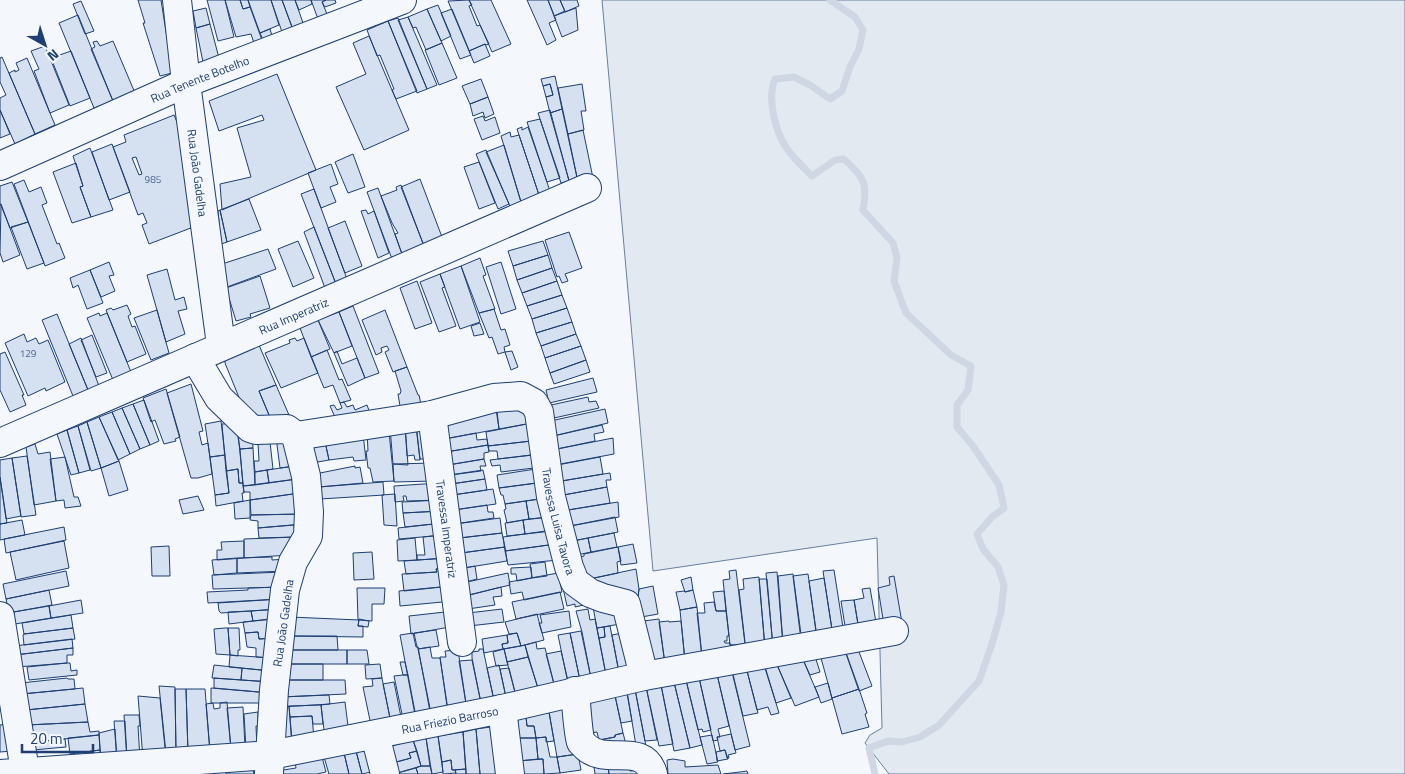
<svg xmlns="http://www.w3.org/2000/svg" width="1405" height="774" font-family="'Titillium Web',sans-serif">
<style>
.green{fill:#e3e9f0;stroke:#687fa3}
.lines{fill:none;stroke-linecap:round;stroke-linejoin:round}
.stream{stroke:#cfd7e4;stroke-width:7}
.building{fill:#d5e0f0;stroke:#1d3f73;fill-rule:evenodd}
.minor-casing{stroke:#1d3f73;stroke-width:30}
.minor{stroke:#f4f7fb;stroke-width:28}
.labels{text-anchor:middle;dominant-baseline:central;stroke-width:4;stroke-linejoin:round;paint-order:stroke}
.number-label{font-size:10px;fill:#4b6792}
.street-label{font-size:12px;fill:#1d3f73;stroke:#f4f7fb}
</style>
<rect width="100%" height="100%" fill="#f4f7fb"/>
<!-- green -->
<path class="green" d="M602 0H1405V774H889L865 743 870 735 882 728 877 538 653 571Z"/>
<g class="lines">
<!-- stream -->
<path class="stream" d="M830 0 855 17 863 30 859 49 850 67 842 91 830 99 810 85 794 77 775 79C767 97 775 131 786 147 793 158 803 167 812 176L835 160 844 159C864 177 868 183 863 210L893 243 897 258 894 281 906 313 951 355 971 366 968 390 957 405V427L973 446 999 485 1004 508 992 517 977 534 983 549 998 567 1004 585 1001 612 992 644 979 681 939 725 920 737 902 742 888 741 869 748 875 774"/>
</g>
<!-- building -->
<path class="building" d="M138 0H161L166 32 176 72 160 76 143 23H145Z
M207 0H225L234 37 218 41Z
M225 0H240L243 9 250 7 262 40 254 43 251 34 236 37Z
M240 0H248L250 7 243 9Z
M248 0H271L279 25 260 33Z
M271 0H282L292 27 282 32Z
M282 0H295L303 23 292 27Z
M295 0H311L312 4 299 10Z
M311 0H326L322 2 327 14 318 19Z
M326 0H335L336 3 325 7 322 2Z
M469 0 472 5 469 6 477 26 480 25 489 44 486 45 485 44 469 51 448 1Z
M469 0H491L511 44 492 52Z
M527 0H548L556 20 549 23 556 40 547 45Z
M548 0H560L565 11 554 16Z
M560 0H577L579 6 565 12Z
M81 1 94 31 85 34 73 4Z
M438 5 451 36 441 41 427 9Z
M206 8 210 24 196 28 193 11Z
M576 8 578 30 562 37 554 16Z
M427 9 442 43 426 50 416 27 413 28 408 17Z
M452 9 471 55 460 59 441 13Z
M78 15 113 101 94 108 59 23Z
M408 17 437 85 427 89 398 20Z
M398 18 427 89 417 93 388 21Z
M388 21 417 91 396 99 392 90 394 89 380 55 377 56 367 30Z
M210 24 219 58 203 62 196 28Z
M270 29 272 36 263 40 260 33Z
M369 36 409 130 364 150 336 87 366 74 353 43Z
M97 41 100 46 113 41 135 93 113 101 91 49 95 47 93 42Z
M442 43 457 78 439 85 425 50Z
M485 44 490 56 474 63 469 51Z
M45 46 69 105 50 113 34 71 39 69 31 51Z
M71 51 90 98 70 106 51 58Z
M2 57 35 134 15 144 0 110V98L6 95 0 82V58Z
M27 58 55 125 35 134 9 73 15 70V72L19 70 16 63Z
M277 74 316 170 222 210 220 184 251 177 237 128 264 120 262 115 219 131 209 101Z
M555 76 562 109 550 113 546 97 553 95 550 84 543 86 541 79Z
M481 79 488 97 470 104 462 86Z
M550 84 553 95 546 97 543 86Z
M582 84 586 111H581L584 130 568 134 558 88Z
M488 97 494 114 485 118 483 112 473 116 470 104Z
M562 109 578 182 570 184 550 113Z
M0 110 10 134 0 138Z
M550 110 569 181 561 183 538 113Z
M174 115 180 129 196 226 149 244 142 225 147 223 143 213 138 215 113 147 126 142 124 135ZM136 157 142 174 139 175 132 158Z
M483 116 485 121 495 117 500 133 482 140 474 119Z
M540 119 560 178 547 182 527 122Z
M522 127V130L528 127 550 191 539 195 517 129Z
M583 130 593 178 578 182 568 134Z
M510 132 511 137 519 135 539 195 521 202 501 136Z
M112 144 130 192 109 200 92 152Z
M504 145 521 202 513 213 486 152Z
M90 148 113 210 91 217 80 187 83 186 73 156Z
M486 150 509 204 498 209 476 154Z
M353 154 365 187 348 193 335 162Z
M479 162 495 203 479 209 464 167Z
M76 163 83 186 80 187 91 217 72 223 53 172Z
M331 164 338 184 330 187 336 202 321 208 308 173Z
M420 179 442 237 424 246 401 187Z
M24 180 29 192 41 187 47 203 42 205 57 244 59 243 65 258 45 266 14 184Z
M12 182 28 222 10 228 0 203V186Z
M401 185 424 246 402 254 395 234 398 233 392 223 381 196 397 190 396 187Z
M378 188 402 254 392 259 367 192Z
M314 189 347 279 336 284 301 194Z
M249 199 261 230 227 242 220 210Z
M1 204 20 255 3 262 0 253Z
M220 210 227 242 221 244 218 211Z
M366 210 368 214 374 211 389 253 378 258 361 211Z
M345 221 362 266 345 273 328 228Z
M28 222 44 263 27 269 11 227Z
M314 227 336 284 325 288 304 232Z
M569 232 582 268 565 274 568 281 562 283 559 276 557 277 545 240Z
M298 241 314 278 293 287 278 249Z
M543 241 548 255 513 266 508 251Z
M268 249 276 269 227 287 222 264Z
M548 255 552 268 517 280 513 266Z
M480 258 486 275 483 276 495 309 479 313 461 266Z
M109 262 114 275 109 276 115 291 101 297 90 270Z
M501 262 516 309 501 314 486 267Z
M461 266 480 322 460 329 440 274Z
M552 268 557 281 522 293 517 280Z
M167 269 175 300 184 297 187 309 178 311 185 334 166 342 147 275Z
M90 270 103 303 87 309 78 285 73 288 70 278Z
M440 274 445 287 442 288 456 326 439 332 420 282Z
M260 276 270 308 250 314 251 317 236 321 226 288Z
M417 281 432 323 415 329 400 288Z
M557 281 562 295 527 306 522 293Z
M562 295 567 308 532 319 527 306Z
M127 305 131 314 128 316 132 327 135 326 146 354 127 362 106 310 111 308 113 310Z
M353 306 379 373 365 378 339 312Z
M567 308 572 322 536 333 532 319Z
M494 309 501 330 505 329 510 345 504 347 505 352 512 351 518 367 511 370 505 352 498 354 492 337 489 338 479 313Z
M157 310 169 353 151 360 134 318Z
M385 310 407 367 393 372 385 352 389 350 387 346 381 348 382 352 376 355 362 320Z
M339 312 352 346 334 353 318 320Z
M99 313 100 316 107 313 131 372 113 380 87 318Z
M57 314 88 390 73 396 42 320Z
M318 320 330 349 311 357 300 328Z
M572 322 576 334 541 346 536 333Z
M480 323 484 334 474 336 471 326Z
M24 334 27 342 36 338 39 344 48 340 65 382 46 391 45 388 28 396 5 343Z
M576 334 581 346 545 358 541 346Z
M92 335 107 373 96 377 81 340Z
M81 338 99 386 88 390 69 344Z
M295 338 297 341 304 338 318 373 281 388 265 353 290 343 289 340Z
M259 345 276 385 259 391 271 420 251 427 225 363V359Z
M581 346 586 360 550 373 545 358Z
M327 350 339 380 342 379 351 400 340 403 333 385 324 388 311 357Z
M337 351 342 364 357 358 365 378 348 386 334 353Z
M5 352 24 395H22L26 405 10 412 0 390V354Z
M586 360 590 372 554 384 550 373Z
M407 367 418 395H419L423 414 402 418 398 394H400L401 391 395 371Z
M593 378 597 392 549 403 546 390Z
M191 384 203 431 199 432 202 445 208 443 212 474 198 478H191L167 393Z
M276 385 289 415 272 422 259 391Z
M166 389 180 437 175 439 176 441 164 444 155 420 151 422 143 398Z
M588 397 589 402 596 401 599 408 554 418 551 405Z
M144 400 159 441 150 445 133 404Z
M344 402 347 407 353 405 355 410 367 405 371 416 338 424 330 406 334 405 337 410 342 408 340 403Z
M133 404 150 445 140 449 122 408Z
M529 405 532 423 499 429 496 409Z
M122 408 140 449 130 454 112 412Z
M605 409 608 423 549 437 546 422Z
M497 411 499 429 439 440 437 421Z
M112 412 130 454 118 460 99 417Z
M99 417 119 461 101 468 87 422Z
M221 421 225 455 210 457 205 424Z
M87 422 101 468 91 471 78 426Z
M537 422 540 440 488 446 486 432Z
M237 423 243 483H239L238 469 226 471 222 424Z
M416 423 420 460H415L414 455 407 456 405 425Z
M405 425 408 465 393 464 390 427Z
M602 425 604 432 594 434 595 441 552 450 549 437Z
M78 426 90 470 79 473 67 430Z
M431 426 427 459H420L416 427Z
M67 430 79 473 71 475 57 434Z
M237 431H252L253 448 240 449Z
M367 431 389 432 394 481 373 482 370 468H368L366 451H368Z
M476 433 477 440 487 439 488 445 440 453 439 440Z
M363 434 366 460 354 461 353 457 329 460 324 437Z
M289 436 295 466 280 468 276 437Z
M324 437 329 460 312 463 308 440Z
M613 438 614 454 555 465 552 450Z
M540 440 542 454 498 459 497 451H489L488 446Z
M270 442 273 469 255 472 254 461H259L258 443Z
M35 444 38 454 50 452 56 501 34 505 26 447Z
M488 445 489 452 484 453V459L442 466 440 453Z
M253 448 255 485 243 486 240 449Z
M539 454 542 467 501 472 500 465 492 466 490 460Z
M225 455 229 493 215 495 210 457Z
M27 456 36 515 21 517 12 458Z
M65 457 74 497H78L81 506 65 508 64 500 56 501 50 459Z
M600 457 603 474 556 482 552 466Z
M12 458 21 516 6 519 0 477V460Z
M484 459 486 466H480L481 471 443 476 442 466Z
M119 461 128 490 109 496 101 468Z
M434 463V481L394 482 393 464Z
M295 466 297 479 269 483 267 470Z
M355 466V468L360 467 363 483 319 487 315 474Z
M542 468 545 482 499 488 497 475Z
M238 469 239 483H243L244 493H242L243 501 216 506 215 495 229 493 226 471Z
M267 470 269 483 255 485V472Z
M483 470 485 479 444 485 443 476Z
M610 473 611 480H606L607 487 558 496 555 482Z
M0 477 7 523 0 524Z
M297 479 300 493 250 500V492H244L243 486Z
M485 479 487 490 446 496 444 485Z
M383 482 384 495 320 499 319 487Z
M544 482 546 498 505 504 503 495H501L499 488Z
M438 483 440 500 407 501 406 496H403L404 501 395 502 394 486Z
M607 487 610 503 562 511 558 496Z
M493 489 496 504 447 511 446 496Z
M300 493 302 514 251 515 250 500Z
M395 494 397 526 384 525 382 495Z
M198 496 204 510 183 514 179 500Z
M546 498 549 517 529 519 526 501Z
M250 500V518L235 519 234 503Z
M440 500 441 511 403 513 402 502Z
M526 501 529 519 507 523 504 510 506 509 505 504Z
M618 502 619 517 565 527 562 511Z
M487 505 488 512H493L494 518 448 525 447 511Z
M441 511 442 523 405 527 403 513Z
M302 514 303 524 258 528V521L250 520 251 515Z
M549 517 552 531 525 534 523 520Z
M615 517 618 532 568 542 565 527Z
M500 518 502 533 450 539 448 525Z
M22 520 25 535 0 540V524Z
M523 520 525 534 507 536 505 523Z
M443 523 445 535 399 539 398 528Z
M294 525 295 537 259 538 258 528Z
M64 527 66 540 6 553 4 539Z
M553 530 556 544 505 551 503 537Z
M502 533 505 547 454 554 452 539Z
M614 533 617 547 591 552 588 538Z
M440 535 447 558 417 560V555H425L423 537Z
M296 537 290 555 244 558V539Z
M415 538 417 560 398 561 397 540Z
M588 538 591 552 572 556 568 542Z
M64 541 69 568 16 580 10 552Z
M244 541V558L217 560V550H222L221 542Z
M556 544 558 560 508 565 505 551Z
M633 544 637 563 621 565 618 547Z
M169 546 170 576H152L151 547Z
M505 547 507 561 464 568 461 553Z
M618 547 621 561 617 562 618 573 585 580 580 557 584 556V554Z
M372 552 374 579 354 580 353 553Z
M272 557V560L286 559V571L237 573V558Z
M237 558V573L214 575 212 560Z
M447 558 446 569H436L437 572 406 574 404 561Z
M545 562 547 576 532 578 530 564Z
M475 566 477 579 458 584 464 568Z
M531 567 532 578 517 581 516 574H511V568Z
M449 568 451 586 404 591 402 574 437 572 436 569Z
M636 569 639 589 638 597 632 598 596 590 594 578Z
M736 570 745 644 730 645 723 580 730 579 729 571Z
M834 570 844 634 833 636 823 571Z
M66 571 69 586 6 599 3 584Z
M282 572V587L213 589 212 575Z
M777 572 783 645 773 647 766 573Z
M508 573 510 585 460 597 458 584Z
M558 573 562 592 524 600 522 592 511 594 509 582Z
M793 574 802 642 783 644 778 576Z
M808 574 817 637 801 640 793 576Z
M894 576 902 623 884 625 878 588 890 585 889 577Z
M691 577 693 590 685 592 681 580Z
M759 577 765 648 746 651 739 590 744 589 743 579Z
M824 578 833 636 817 639 809 581Z
M759 579H767L773 647 765 648Z
M451 586 453 601 400 606 399 591Z
M653 586 658 614 636 618 632 598 638 597 639 589Z
M280 587V599L208 603 207 592 248 590V588Z
M501 587 502 596 493 597 495 605 468 609 466 596Z
M357 588H385L384 604H372V621L358 620Z
M563 588 588 604 575 607V604L567 606Z
M870 588 877 628 859 630 854 600 864 598 862 589Z
M49 590 52 605 9 613 6 599Z
M693 590 697 607 680 610 676 592 684 591 685 592Z
M724 591 726 611H716L713 592Z
M560 592 564 609 516 619 512 602Z
M280 599V609L221 613 219 611 218 603Z
M81 600 83 613 51 618 49 606Z
M854 600 859 630 846 632 841 601Z
M592 602 623 606 626 623 597 628Z
M714 602 716 611H726L729 636H727V641H724L725 643H730L731 653 702 657 697 613H705L704 603Z
M49 606 51 618 15 624 13 612Z
M697 607 702 657 685 661 680 610Z
M277 609V618L253 621 251 611Z
M502 609 504 622 469 626 468 613Z
M588 609 590 620 595 619 607 680 592 683 582 632 576 611Z
M251 611 253 621 229 624 228 612Z
M454 611 455 626 411 634 409 616Z
M569 611 571 627 542 633 539 623H542L540 615Z
M537 614 544 640 521 646 517 633 509 634 505 622Z
M71 615 73 628 24 634 22 623Z
M290 617 359 620 358 626H363V637L290 636Z
M275 619 277 638 259 639 258 632 245 633 243 622Z
M359 619 369 621 368 627 358 626Z
M659 619 665 664 645 667 636 622Z
M669 621V622L681 621 685 661 665 664 659 622Z
M610 626 620 677 607 680 599 638 605 637 604 627Z
M604 627 605 637 599 638 597 628Z
M73 628 75 639 24 645 23 635 24 634Z
M225 628H228L230 655 216 654 214 629Z
M228 628H239L240 650H238V656L230 655Z
M436 630 439 646 418 649V647H417L414 633Z
M581 631 592 683 581 685 570 633Z
M258 632 259 639 274 638 273 658 256 657V648L247 647 245 633Z
M628 632 635 670 619 673 612 635Z
M413 633 416 647H418L431 717 416 720 400 635Z
M517 633 521 646 503 649 502 644 508 643 507 635Z
M570 633 581 685 569 688 558 635Z
M507 635 508 643 502 644 503 649 484 653 482 639Z
M289 636H337L338 650H289Z
M72 639 73 648 15 655 14 646Z
M536 642 537 649 545 648 555 688 539 692 525 645Z
M856 644 872 686 859 691 844 648Z
M525 645 528 657 507 662 504 649Z
M430 647 432 658H440L448 710 431 713 418 649Z
M73 648V655H67V663L17 667 15 655Z
M479 649H483L495 705 482 708 472 658V652L479 651Z
M504 649 508 665 496 666 493 652Z
M289 650H347V664H284Z
M347 650H367L369 664H347Z
M458 650 467 710 448 713 440 657H446L445 651Z
M845 650 859 689 832 698 821 658Z
M561 651 568 681 554 684 546 654Z
M814 653 820 672 810 675 801 655Z
M230 655 271 658V671L229 667Z
M801 655 819 697 795 706 775 660Z
M528 657 540 694 517 700 507 662Z
M472 660 482 708 467 710 459 661Z
M763 660 779 713 771 715 768 707 757 710 745 663Z
M775 660 791 698 776 703 763 662Z
M400 662H405L408 675H403Z
M67 663H70L71 671 77 670V675L29 680 27 667Z
M745 663 758 713 743 716 731 666Z
M283 664H323V680H282Z
M380 664 382 678 366 679 365 665Z
M214 665 242 668 241 680 212 678Z
M499 665 507 702 495 705 487 668Z
M242 668 271 671V682L241 680Z
M509 668 517 700 507 702 500 669Z
M731 668 750 746 735 750 716 670Z
M716 670 729 726 718 729 720 737H717L718 740 713 741 698 673Z
M698 673 711 730 703 732 702 729 698 730 685 676Z
M403 675H408L416 717 403 719 394 676Z
M685 676 702 745 690 748 673 678Z
M67 678 68 679H74L75 689 22 694 21 683Z
M214 678 271 682 270 693 214 688Z
M382 678 390 718 372 730 363 687 373 686 372 679Z
M673 678 690 748 674 751 660 680Z
M282 680H345L346 694 281 697Z
M660 680 673 744 659 746 645 682Z
M394 682 401 717 390 718 383 684Z
M645 682 657 740 645 741 634 684Z
M828 683 832 699 821 703 815 687Z
M634 684 645 741 647 753 637 752 626 685Z
M159 686 175 687 176 753H166Z
M83 688 85 704 26 710 22 694Z
M211 688 270 693V703H211Z
M626 688 632 721 621 723 614 691Z
M175 689H186L188 753H176Z
M186 689H205L210 752 188 753Z
M859 689 867 713 865 714 869 727 842 734 832 698Z
M614 691 623 733 615 735V737L599 740 597 732 591 733 589 696Z
M329 695 330 704 281 707V697Z
M138 696 160 698 166 758 143 759Z
M227 702 231 749 210 752 206 704 213 703 214 709 220 708V703Z
M345 702 349 734 325 738 321 705Z
M85 704 88 722 27 725 26 710Z
M321 705 323 724H313L312 716 290 717 289 706Z
M289 706 292 746 280 747 281 707Z
M243 707 245 747 231 749 227 708Z
M569 707 578 754 557 757 549 712Z
M258 712V726H256L257 748 246 749 244 714Z
M549 712 554 741 546 742V737L536 738 534 726H527L526 717Z
M124 715H139L140 726H138L140 759 127 760Z
M312 716 314 739 292 741 290 717Z
M526 717 527 726H534L536 738H516L514 719Z
M114 721H125L127 760 117 761Z
M88 722 90 732 99 731V735L29 743 27 725Z
M8 724 12 751 0 752V725Z
M498 726 502 774H480L476 729Z
M115 729 117 761 101 762 99 733Z
M476 729 480 774H466L463 732Z
M463 732 466 769 452 770 451 760 442 762 438 736Z
M623 733 628 752 595 741 615 737V735Z
M731 734 736 753 728 755 729 758H727L725 750 720 751 717 737Z
M99 735 100 750 70 754 68 738Z
M712 735 718 762 707 764 700 737Z
M438 736 443 772 432 774 426 738Z
M546 737 550 757H557L560 773 544 774 543 759H538L536 738Z
M426 738 430 766H421L413 740Z
M516 738H536L538 759 518 761Z
M65 739 66 747 33 750 32 742Z
M413 740 417 751 409 753 411 758 389 764 385 748Z
M374 747 380 770 362 774 356 751Z
M100 750 101 762 80 763 78 753Z
M725 750 728 759 717 761 716 752Z
M356 751 362 774H349L344 753Z
M417 751 421 766 394 774 389 764 411 758 409 753Z
M344 753 349 774H329L324 757Z
M578 754 581 770 560 773 557 757Z
M322 757 326 772 317 774H277V771L296 768 295 762Z
M543 759 544 774H518V761Z
M673 759 685 761V767L718 765 721 774H668L667 760Z
M451 760 452 770H455L456 773 443 774 442 762Z
M252 766 254 774H226L225 770Z
M421 766H430L432 774H418L416 768Z
M605 766H608L609 774H595L594 767Z
M608 766 630 768V771L640 770 648 774H609Z
M416 768 418 774H394Z
M466 769V774H456L455 770Z
M747 771 748 774H723L740 772Z"/>
<g class="lines">
<!-- minor casing -->
<g class="minor-casing">
<g id="minor">
<path id="s1" d="M177 0 186 83 221 345"/>
<path id="s2" d="M0 166 186 83 402 0"/>
<path d="M195 358 219 398 250 428 256 430 287 429 296 436 306 476 309 512 308 536 293 562 285 590 274 690 269 773"/>
<path id="s3" d="M432 415 462 642"/>
<path id="s4" d="M296 436 432 415 494 398 521 396 534 403 539 412 551 497 569 567 575 582 590 593 603 598 626 604 644 676"/>
<path id="s5" d="M0 443 587 188"/>
<path d="M0 616 25 771"/>
<path d="M575 691C576 701 578 735 581 742 581 742 586 747 586 747 606 766 644 741 653 774"/>
<path d="M502 709 510 774"/>
<path d="M375 735 385 774"/>
<path id="s6" d="M0 774 271 755 502 709 644 676 894 631"/>
</g>
</g>
<!-- minor -->
<use href="#minor" class="minor"/>
</g>
<g class="labels">
<!-- number labels -->
<g class="number-label">
<text x="153" y="179">985</text>
<text x="28" y="353">129</text>
</g>
<!-- street labels -->
<g class="street-label">
<text stroke="none"><textPath href="#s2" startOffset="218">Rua Tenente Botelho</textPath></text>
<text stroke="none"><textPath href="#s1" startOffset="174">Rua João Gadelha</textPath></text>
<text stroke="none"><textPath href="#s5" startOffset="320">Rua Imperatriz</textPath></text>
<text stroke="none"><textPath href="#s4" startOffset="365">Travessa Luisa Tavora</textPath></text>
<text stroke="none"><textPath href="#s3" startOffset="115">Travessa Imperatriz</textPath></text>
<text transform="translate(283 623) rotate(-82)">Rua João Gadelha</text>
<text stroke="none"><textPath href="#s6" startOffset="454">Rua Friezio Barroso</textPath></text>
</g>
</g>
<!-- north arrow -->
<g transform="translate(45 45) rotate(141)" stroke="#f4f7fb" stroke-width="4" paint-order="stroke">
<path d="M0-4L9 19L0 12L-9 19Z" fill="#1d3f73"/>
<text y="-8" font-size="14" font-weight="bold" text-anchor="middle" fill="#1d3f73">N</text>
</g>
<!-- scale -->
<path d="M22 744v8h71v-8" fill="none" stroke="#1d3f73" stroke-width="2.5"/>
<text x="30" y="744" font-size="15" fill="#1d3f73" stroke="#f4f7fb" stroke-width="4" paint-order="stroke">20 m</text>
</svg>
